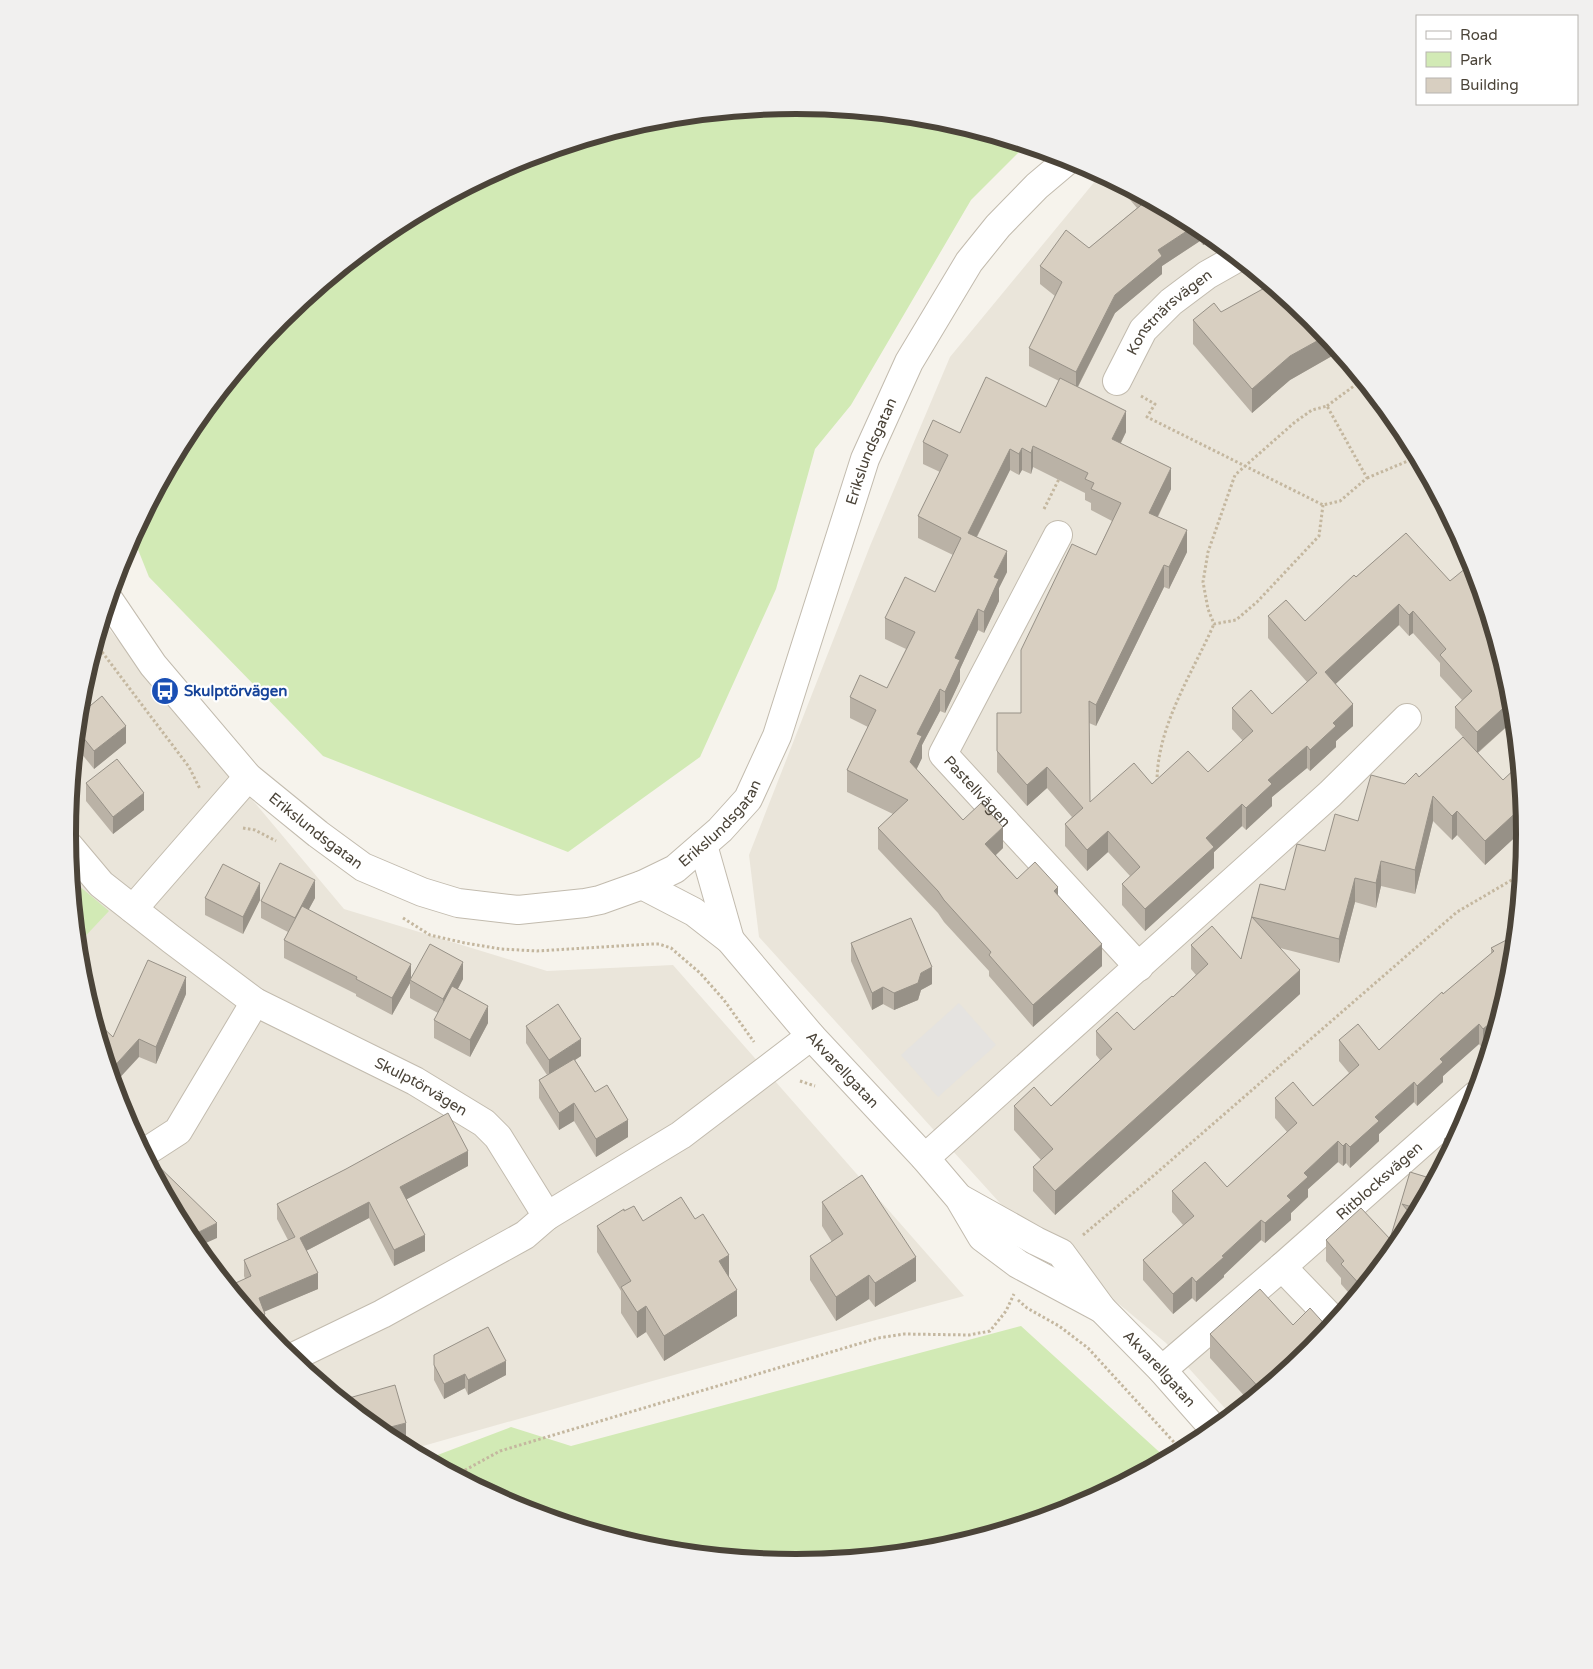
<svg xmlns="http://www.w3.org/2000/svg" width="1593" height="1669" font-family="'Varela Round',sans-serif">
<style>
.residential{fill:#eae5da}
.green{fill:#d2eab5}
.parking{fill:#e5e3e0}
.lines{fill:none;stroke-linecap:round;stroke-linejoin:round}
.minor-casing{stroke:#c2bbae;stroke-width:30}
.tertiary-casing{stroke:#c2bbae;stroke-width:30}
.path{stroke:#c4b79f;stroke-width:3;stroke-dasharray:2.5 2.5;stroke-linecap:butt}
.minor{stroke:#fff;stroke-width:28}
.tertiary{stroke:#fff;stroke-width:28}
.wall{fill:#bab2a6}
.shaded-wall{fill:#979187}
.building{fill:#d8cfc1;stroke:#979187}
.labels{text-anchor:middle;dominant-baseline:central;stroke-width:4.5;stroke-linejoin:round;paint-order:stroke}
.street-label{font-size:15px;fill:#4b4439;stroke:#fff}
.transit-label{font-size:15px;font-weight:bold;fill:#164399;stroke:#fff;text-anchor:start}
.rim{fill:none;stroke:#4b4439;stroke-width:6}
</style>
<rect width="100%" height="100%" fill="#f6f3ec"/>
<!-- residential -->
<path class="residential" d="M1101 174 1202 229 1312 319 1403 430 1470 556 1512 693 1525 835 1511 977 1470 1114 1402 1240 1312 1350 1232 1416 1166 1343 1009 1213 759 937 749 855 870 546 950 357Z
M103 622 344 909 547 971 673 965 964 1296 663 1378 409 1450 391 1440 281 1350 190 1239 123 1113 81 976 68 835 82 692Z"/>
<!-- green -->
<path class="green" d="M797 106 939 120 1025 146 971 200 851 405 815 449 776 589 700 757 568 852 323 756 149 577 133 537 191 429 281 319 392 228 518 161 655 119Z
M72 880 109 911 78 944Z
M1021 1326 1167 1459 1075 1508 938 1550 796 1563 654 1549 517 1508 427 1459 511 1427 571 1446Z"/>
<!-- parking -->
<path class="parking" d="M959 1003 996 1045 938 1097 901 1055Z"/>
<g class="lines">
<!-- minor casing -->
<g class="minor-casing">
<g id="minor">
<path id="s1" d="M1117 381 1143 330 1171 302 1207 275 1237 258"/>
<path id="s2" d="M1058 535 943 754 1139 967"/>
<path d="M703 845 730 940"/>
<path id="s3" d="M69 846 101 884 171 939 255 1002 415 1081 484 1123 498 1137 547 1216"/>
<path id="s4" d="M642 885 694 912 730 940 811 1036 925 1158 959 1198 982 1237 1018 1264 1102 1309"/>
<path d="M133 909 248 777"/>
<path d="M144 1153 178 1131 255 1002"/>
<path d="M925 1158 1330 794 1407 718"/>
<path id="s5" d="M961 1199 1036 1241 1061 1253 1102 1309 1162 1370 1215 1430"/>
<path d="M1282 1267 1335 1322"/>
<path d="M291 1358 382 1314 525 1235 547 1216 681 1135 811 1036"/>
<path id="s6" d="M1162 1370 1282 1267 1475 1096"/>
</g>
</g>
<!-- tertiary casing -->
<g class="tertiary-casing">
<g id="tertiary">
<path id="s7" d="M109 600 153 665 248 777 318 834 363 867 422 892 458 903 518 910 585 903 600 900 642 885 675 869 720 830 748 799 777 736 865 459 909 362 969 262 998 226 1037 186 1069 159"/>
</g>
</g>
<!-- path -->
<path class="path" d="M1141 396 1155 404 1147 417 1323 505 1340 501 1367 478 1327 406 1312 410 1295 422 1235 475 1208 552 1203 582 1208 609 1214 624 1236 620 1257 602 1319 536 1323 505
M1327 406 1362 380
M1413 448 1415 458 1440 500
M1367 478 1415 458
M1044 509 1060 477
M96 644 189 767 200 789
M1157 782C1157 726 1192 674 1214 624
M243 828 255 830 276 841
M403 918 430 935 465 943 501 949 537 951 651 944H659L671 948 700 973 724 1000 754 1042
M800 1081 815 1086
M1083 1235 1145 1183 1457 912 1522 874
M1018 1300 1027 1308 1059 1326 1088 1348 1182 1451
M456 1475 500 1451 878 1338 904 1334 969 1335 990 1331 1006 1311 1014 1294"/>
<!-- minor -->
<use href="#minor" class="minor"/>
<!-- tertiary -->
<use href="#tertiary" class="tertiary"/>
</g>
<!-- wall -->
<path class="wall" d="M1126 188 1202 229 1214 239 1203 245 1200 241 1162 266V274L1115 313 1078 387 1126 432 1121 443 1171 489 1158 517 1187 552 1169 589 1164 587 1096 726 1089 723 1090 802 1152 784 1208 772 1243 741 1232 729V708L1272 714 1307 682 1268 638V616L1305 621 1356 577 1406 533 1512 693 1514 720 1478 753 1503 780 1519 765 1525 828 1485 865 1457 835 1452 840 1433 821 1415 894 1381 886 1376 908 1355 902 1339 963 1280 948 1300 994 1055 1215 1033 1191V1167L1041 1160 1014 1130V1106H1051L1100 1060 1096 1055V1031L1134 1030 1173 997 1196 975 1191 969V945L1241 959 1260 884 1285 890 1325 851 1358 821 1405 784 1419 777 1463 737 1455 728V707L1462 700 1440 676V663L1413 633 1409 636 1399 625 1335 684 1353 726 1336 741V747L1310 771 1307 768 1272 797V806L1246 830 1242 826 1214 852V868L1145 931 1122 905V884L1130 876 1108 852 1087 871 1065 846V824L1072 817 1047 788 1027 806 997 772V713H1021L1112 521 1091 510V503L1085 500V493L1033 467 1031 474 1022 470 1019 475 1010 470 977 537 1007 572 999 588V601L984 633 978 630 960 669V681L945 713 940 711 922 745V758L916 769 963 820 1003 848 996 855 1017 879 1058 896 1102 966 1033 1027 989 976V971L944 922 938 913 878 849V828L893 814 847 792V770L868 727 850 718V697L887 688 906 649 885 639V618L935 592 953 555 918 538V516L940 472 923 464V442L960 433 1046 407 1059 381 1029 366V348L1055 296 1040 284V266L1089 248 1137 208 1126 195Z
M1221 312 1312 319 1339 352 1290 380 1252 413 1193 344V320Z
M79 715 126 743 94 769 76 747Z
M86 783 144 810 113 834 86 801Z
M205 898 260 900 243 934 205 915Z
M315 898 308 910 411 979H463L458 989 488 1023 470 1057 434 1038V1020L438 1013 410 998V983L392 1015 356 996V994L284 958V940L288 932 261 918V901Z
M1516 935 1511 977 1492 1041 1483 1049 1479 1044 1443 1076V1082L1417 1106 1414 1102 1379 1134V1141L1350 1168 1346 1163 1343 1166 1338 1162 1308 1189V1197L1291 1213V1220L1265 1243 1261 1240 1224 1275V1277L1196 1302 1192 1298 1173 1314 1143 1280V1260L1183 1225 1172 1212V1191L1227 1187 1287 1132 1275 1118V1098L1313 1106 1349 1073 1339 1061V1040L1379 1050 1443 994 1491 954V948Z
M851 943 932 984 921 990 918 1000 894 1010 883 1004 872 1010 851 961Z
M186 994 156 1064 139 1057 113 1037Z
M526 1026 581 1056 575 1060 595 1092 628 1137 596 1157 574 1121 559 1130 539 1098V1080L547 1075 526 1043Z
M1455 1141 1402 1240 1354 1299 1341 1284V1278L1326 1261V1240L1390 1239 1410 1172 1433 1179Z
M468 1166 406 1199 425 1251 394 1266 369 1218 306 1251 318 1289 264 1311 265 1330 244 1276V1260L288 1240 277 1219V1204Z
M822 1202 916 1281 875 1307 869 1299 836 1321 810 1280V1256L832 1242 822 1226Z
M624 1211 643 1221 729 1277 737 1316 664 1361 646 1332 637 1338 621 1313V1291L597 1252V1226Z
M1293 1325 1312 1350 1249 1401 1210 1358V1334Z
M434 1355 506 1375 468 1395 465 1388 444 1399 434 1380Z"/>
<!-- shaded-wall -->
<path class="shaded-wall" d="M1196 225 1200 228V241L1162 266V274L1115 313 1076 390V372L1115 295 1158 250Z
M1203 230 1214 239 1203 245Z
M1326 336 1339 352 1290 380 1252 413V389L1290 356Z
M1126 411V432L1112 460V439Z
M1033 446V467L1031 474V453Z
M1022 448V470L1019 475V454Z
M1010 449V470L968 554V533Z
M1171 468V489L1149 534V513Z
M1187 530V552L1169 589V567Z
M1007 551V572L999 588V601L984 633V612L994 577Z
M1164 565V587L1096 726V705Z
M1399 604V625L1325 694V672Z
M978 609V630L960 669V681L945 713V692L955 658Z
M1413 611V633L1409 636V615Z
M940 689V711L922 745V758L910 783V762L917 734Z
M1512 700 1514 720 1477 753V732Z
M1353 704V726L1336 741V747L1310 771V750L1333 723Z
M126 726V743L94 769V751Z
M1307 746V768L1272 797V806L1246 830V808L1268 780Z
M1047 767V788L1027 806V785Z
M144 793V810L113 834V817Z
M1433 796V821L1415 894V870Z
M1242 804V826L1214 852V868L1145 931V909L1206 838Z
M1523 806 1525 828 1485 865V841Z
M1457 811V835L1452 840V816Z
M1003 827V848L985 865V844Z
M1108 831V852L1087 871V850Z
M1381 861V886L1376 908V883Z
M1355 878V902L1339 963V939Z
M315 880V898L295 935V918Z
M260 883V900L243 934V917Z
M1058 887V909L1054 891Z
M1102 944V966L1033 1027V1005Z
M463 962V979L443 1016V999Z
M411 964V981L410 980V983L392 1015V998Z
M932 967V984L921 990 918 1000 894 1010V993L921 973Z
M1300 970V994L1055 1215V1191Z
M186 977V994L156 1064V1047Z
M883 987V1004L872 1010V993Z
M488 1006V1023L470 1057V1040Z
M1500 1015 1492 1041 1483 1049V1029Z
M1479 1024V1044L1443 1076V1082L1417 1106V1086L1440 1059Z
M139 1039V1057L114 1084 110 1071Z
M581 1039V1056L549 1077V1060Z
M1414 1082V1102L1379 1134V1141L1350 1168V1147L1375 1117Z
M574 1103V1121L559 1130V1113Z
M628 1120V1137L596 1157V1139Z
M1338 1141V1162L1308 1189V1197L1291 1213V1220L1265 1243V1223L1304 1173Z
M1346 1143V1163L1343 1166V1146Z
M468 1151V1166L400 1203V1187Z
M369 1202V1218L300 1254V1238Z
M1261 1220V1240L1224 1275V1277L1196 1302V1282L1222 1256Z
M217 1223V1238L197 1247 189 1237Z
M425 1235V1251L394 1266V1250Z
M729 1255V1281L719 1261Z
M916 1257V1281L875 1307V1283Z
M318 1273V1289L259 1314V1298Z
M869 1275V1299L836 1321V1297Z
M1192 1277V1298L1173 1314V1294Z
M737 1290V1316L664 1361V1336Z
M646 1306V1332L637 1338V1312Z
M265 1314V1330L255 1319Z
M506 1361V1375L468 1395V1380Z
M465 1374V1388L444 1399V1384Z
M406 1423V1437L392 1441 379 1430Z"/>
<!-- building -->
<path class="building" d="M1142 197 1196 225 1158 250 1162 256 1115 295 1076 372 1029 348 1062 282 1040 266 1066 230 1089 248 1146 201Z
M1270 285 1312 319 1326 336 1290 356 1252 389 1193 320 1214 303 1221 312Z
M986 377 1046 407 1060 378 1126 411 1112 439 1171 468 1149 513 1187 530 1169 567 1164 565 1096 705 1089 701 1090 802 1134 763 1152 784 1188 751 1208 772 1253 731 1232 708 1251 690 1272 714 1317 673 1268 616 1286 600 1305 621 1354 575 1356 577 1406 533 1450 581 1472 563 1512 693V700L1477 732 1455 707 1472 691 1440 655 1446 649 1413 611 1409 615 1399 604 1325 672 1353 704 1333 723 1336 726 1310 750 1307 746 1268 780 1272 784 1246 808 1242 804 1206 838 1214 847 1145 909 1122 884 1140 867 1108 831 1087 850 1065 824 1083 808 1047 767 1027 785 997 751V713H1021V650L1072 544 1096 555 1121 503 1091 489 1094 483 1085 479 1088 473 1033 446 1031 453 1022 448 1019 454 1010 449 968 533 1007 551 994 577 999 579 984 612 978 609 955 658 960 660 945 692 940 689 917 734 922 736 910 762 963 820 981 803 1003 827 985 844 1017 879 1035 862 1058 887 1054 891 1102 944 1033 1005 989 955 991 952 944 900 938 891 878 828 908 800 847 770 876 710 850 697 860 675 887 688 915 632 885 618 905 577 935 592 961 538 918 516 948 455 923 442 933 420 960 433Z
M102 696 126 726 94 751 78 731 79 715Z
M1463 737 1503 780 1519 765 1523 806 1485 841 1457 811 1452 816 1433 796 1415 870 1381 861 1376 883 1355 878 1339 939 1252 917 1300 970 1055 1191 1033 1167 1053 1149 1014 1106 1034 1087 1051 1106 1112 1049 1096 1031 1117 1012 1134 1030 1172 996 1173 997 1208 964 1191 945 1212 926 1241 959 1260 884 1285 890 1297 844 1325 851 1335 814 1358 821 1371 775 1405 784 1416 773 1419 777Z
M117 759 144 793 113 817 86 783Z
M280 863 315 880 295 918 261 901Z
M223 864 260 883 243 917 205 898Z
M302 906 411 964 392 998 356 979 357 977 284 940Z
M911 918 932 967 921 973 918 983 894 993 883 987 872 993 851 943Z
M1516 935 1511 977 1505 1000H1503L1504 1002 1500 1015 1483 1029 1479 1024 1440 1059 1443 1062 1417 1086 1414 1082 1375 1117 1379 1121 1350 1147 1346 1143 1343 1146 1338 1141 1304 1173 1308 1177 1287 1196 1291 1200 1265 1223 1261 1220 1222 1256 1224 1257 1196 1282 1192 1277 1173 1294 1143 1260 1194 1216 1172 1191 1205 1162 1227 1187 1297 1123 1275 1098 1293 1082 1313 1106 1359 1065 1339 1040 1358 1024 1379 1050 1442 992 1443 994 1494 951 1491 948Z
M430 944 463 962 443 999 410 980Z
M148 960 186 977 156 1047 139 1039 110 1071 97 1026 99 1024 113 1037Z
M452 986 488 1006 470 1040 434 1020Z
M558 1004 581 1039 549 1060 526 1026Z
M574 1059 595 1092 607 1085 628 1120 596 1139 574 1103 559 1113 539 1080Z
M448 1113 468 1151 400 1187 425 1235 394 1250 369 1202 300 1238 318 1273 259 1298 265 1314 255 1319 229 1286 251 1276 244 1260 295 1237 277 1204 346 1169Z
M1445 1138 1455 1141 1419 1209 1402 1204 1414 1218 1402 1240 1363 1288 1341 1264 1344 1261 1326 1240 1361 1208 1390 1239 1410 1172 1433 1179Z
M145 1154H146L217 1223 189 1237Z
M862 1175 916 1257 875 1283 869 1275 836 1297 810 1256 843 1234 822 1202Z
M681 1197 695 1219 703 1214 729 1255 719 1261 737 1290 664 1336 646 1306 637 1312 621 1287 631 1281 597 1226 624 1209V1211L634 1206 643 1221Z
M1260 1289 1293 1325 1310 1308 1329 1329 1312 1350 1262 1391 1210 1334Z
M488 1327 506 1361 468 1380 465 1374 444 1384 434 1365V1355Z
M395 1385 406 1423 379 1430 342 1400Z"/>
<!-- icons -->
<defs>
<g id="bus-disc" transform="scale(1.4375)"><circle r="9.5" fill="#1a4fb4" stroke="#fff"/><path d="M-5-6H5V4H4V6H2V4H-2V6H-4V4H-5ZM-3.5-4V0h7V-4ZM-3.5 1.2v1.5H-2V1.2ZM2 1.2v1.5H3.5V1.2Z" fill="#fff"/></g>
</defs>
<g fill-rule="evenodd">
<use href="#bus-disc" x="165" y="691"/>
</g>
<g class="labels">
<!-- street labels -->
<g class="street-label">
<text stroke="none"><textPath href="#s1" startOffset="88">Konstnärsvägen</textPath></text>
<text stroke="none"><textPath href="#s7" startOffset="1168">Erikslundsgatan</textPath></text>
<text stroke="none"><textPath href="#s2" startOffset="298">Pastellvägen</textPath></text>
<text stroke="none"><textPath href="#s7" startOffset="762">Erikslundsgatan</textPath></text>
<text stroke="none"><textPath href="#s7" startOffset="312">Erikslundsgatan</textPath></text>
<text stroke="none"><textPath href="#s4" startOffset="276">Akvarellgatan</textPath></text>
<text stroke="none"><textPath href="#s3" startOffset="430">Skulptörvägen</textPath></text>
<text stroke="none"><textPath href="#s6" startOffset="288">Ritblocksvägen</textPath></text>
<text stroke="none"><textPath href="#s5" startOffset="266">Akvarellgatan</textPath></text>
</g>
<!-- transit labels -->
<g class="transit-label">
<text x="184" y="691">Skulptörvägen</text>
</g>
</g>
<!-- crop -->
<path d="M0 0H1593V1669H0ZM76 834a720 720 0 1 1 1440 0a720 720 0 1 1-1440 0Z" fill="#f1f0ef" fill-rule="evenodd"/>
<path class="rim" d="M76 834a720 720 0 1 1 1440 0a720 720 0 1 1-1440 0Z"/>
<!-- legend -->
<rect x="1416" y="15" width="162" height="90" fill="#ffffff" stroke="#b7b4b0"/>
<rect x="1426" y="31" width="25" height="8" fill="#ffffff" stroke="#b7b4b0"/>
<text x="1460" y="40" font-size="15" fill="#4b4439">Road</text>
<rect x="1426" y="52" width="25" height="15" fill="#d2eab5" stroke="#b7b4b0"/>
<text x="1460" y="65" font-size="15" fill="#4b4439">Park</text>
<rect x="1426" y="78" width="25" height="15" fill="#d8cfc1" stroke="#b7b4b0"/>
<text x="1460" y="90" font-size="15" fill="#4b4439">Building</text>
</svg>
